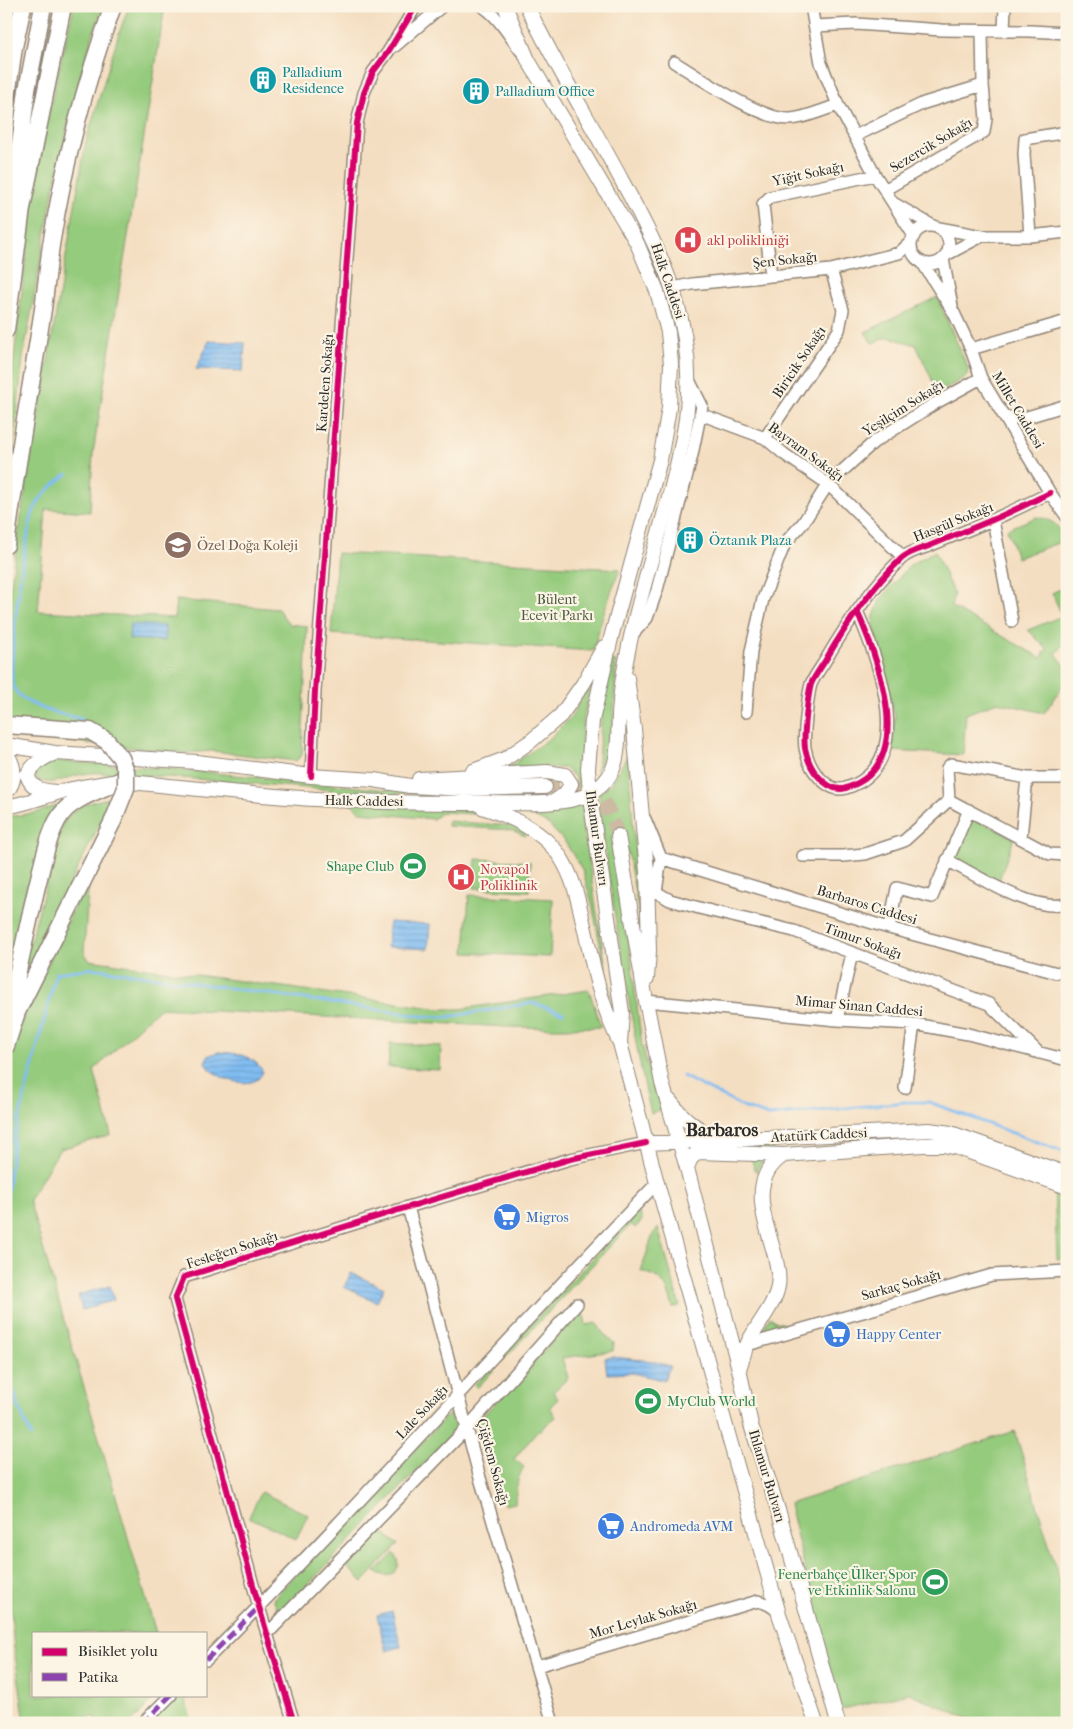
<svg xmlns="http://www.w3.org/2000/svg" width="1073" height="1729" font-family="'IM FELL French Canon',serif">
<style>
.green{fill:#95cb7d;stroke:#607b54}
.water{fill:url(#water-rules);stroke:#56748f}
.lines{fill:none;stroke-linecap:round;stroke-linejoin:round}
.stream{stroke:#81bdf3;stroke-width:3}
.major-tunnel{stroke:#ccbaa3;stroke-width:14;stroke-dasharray:14 7;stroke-linecap:butt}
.minor-casing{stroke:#908476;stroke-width:14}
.major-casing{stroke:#908476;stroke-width:16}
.highway-casing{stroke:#908476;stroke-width:19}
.minor{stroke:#fff;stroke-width:11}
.major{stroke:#fff;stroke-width:14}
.highway{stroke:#fff;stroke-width:16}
.highway-bridge-casing{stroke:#908476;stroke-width:19;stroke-linecap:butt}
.highway-bridge{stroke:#fff;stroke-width:16}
.quiet{stroke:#8e44ad;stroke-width:5;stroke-dasharray:10 5;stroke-linecap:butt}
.cycleway-casing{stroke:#fcf5e5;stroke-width:9}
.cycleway{stroke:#d6006c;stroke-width:6}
.labels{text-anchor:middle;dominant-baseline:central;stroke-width:4.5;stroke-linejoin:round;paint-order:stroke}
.culture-label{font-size:14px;fill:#0d838f;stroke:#fcf5e5;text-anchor:start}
.street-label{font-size:14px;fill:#2b2b2b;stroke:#fcf5e5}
.health-label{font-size:14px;fill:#be3a42;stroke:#fcf5e5;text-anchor:start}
.education-label{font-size:14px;fill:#785e54;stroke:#fcf5e5;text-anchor:start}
.park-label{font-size:14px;fill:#4b5b44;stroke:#fcf5e5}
.leisure-label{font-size:14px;fill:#27864d;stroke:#fcf5e5;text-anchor:end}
.shop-label{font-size:14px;fill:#366cbe;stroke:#fcf5e5;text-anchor:start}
.district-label{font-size:19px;font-weight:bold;fill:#2b2b2b;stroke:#fcf5e5}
</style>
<defs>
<pattern id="water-rules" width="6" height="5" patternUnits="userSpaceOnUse" patternTransform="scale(1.25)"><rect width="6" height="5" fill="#81bdf3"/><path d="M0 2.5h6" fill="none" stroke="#6a9ac5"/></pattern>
</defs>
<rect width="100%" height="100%" fill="#fcf5e5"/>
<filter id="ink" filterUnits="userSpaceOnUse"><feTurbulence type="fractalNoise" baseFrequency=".02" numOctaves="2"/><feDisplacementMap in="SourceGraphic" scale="10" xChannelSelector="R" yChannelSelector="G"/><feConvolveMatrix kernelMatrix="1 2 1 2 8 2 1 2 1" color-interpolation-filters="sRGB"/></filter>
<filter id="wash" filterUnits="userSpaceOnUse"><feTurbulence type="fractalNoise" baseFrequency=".0096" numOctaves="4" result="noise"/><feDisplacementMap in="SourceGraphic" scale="20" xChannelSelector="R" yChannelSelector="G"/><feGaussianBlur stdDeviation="1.12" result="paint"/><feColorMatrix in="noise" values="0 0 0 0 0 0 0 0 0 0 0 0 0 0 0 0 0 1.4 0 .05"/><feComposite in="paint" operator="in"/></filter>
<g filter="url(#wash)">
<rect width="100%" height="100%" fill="#f4dec1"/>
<!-- green -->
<path class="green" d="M74 6H104L94 31 73 102 52 197 23 358 12 459 6 470V424L32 208 48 116Z
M129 6H165L93 453 90 512 46 509 38 611 174 618 176 600 278 609 289 624 307 626 302 755 296 761 212 751 187 753 6 735V618L21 515 86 141 119 33Z
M937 297 968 368 967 376 938 393 916 345 888 337 872 343 865 332Z
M1037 517C1054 520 1058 525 1066 540L1017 558 1007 529Z
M935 551 954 595 951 607 1041 658 1047 649 1028 630 1067 614V640L1056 654 1067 668V680L1044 713 997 702 966 714 963 755 892 751 895 717 873 619 880 600 910 565Z
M337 553 620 569 605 609 593 651 331 634Z
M1067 586V611L1061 613 1052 593Z
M613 660 616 662 613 739 608 753 597 771 602 711Z
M592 680C583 715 577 752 584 788L570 791 576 784 575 777 564 768 509 767 550 738 572 716Z
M628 754 640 918 624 834 611 838 629 942 642 1045 651 1078 663 1109 651 1113C640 1070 633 1026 626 982 615 919 605 857 599 793L612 783Z
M57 761 173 769 409 792 393 795C302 788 210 779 118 774 106 773 95 772 84 774 66 776 54 788 37 779L35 774 48 762Z
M113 797 24 977 21 976 62 825C78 803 87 803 113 797Z
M348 800 473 811V814L442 812 433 819 360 812Z
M67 802 47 825 21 917 6 992V817L35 813Z
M583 802V827L611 999 592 904 583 871 565 842 548 824 514 807Z
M969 816 1014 838 998 883 950 858Z
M448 821 513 826 526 833 525 836 512 830 447 826Z
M476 859 530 862 529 891 474 888Z
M89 875 84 952 89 960 441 1009H460L589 990 601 1027 561 1028 507 1027 159 1008 94 1070 111 1135 60 1149 29 1200 156 1633H34V1695H158L130 1723H98L95 1717 64 1719V1723H25L14 1647 6 1555V1066L18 1029Z
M469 895 553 899 550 957 465 953Z
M390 1043 441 1046 440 1070 388 1067Z
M744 1140H794C773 1146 766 1152 756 1172Z
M1054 1185 1067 1191V1258L1057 1259Z
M637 1211 640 1214 642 1221 635 1228 631 1224 477 1388 474 1385Z
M658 1228 680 1306 673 1307C666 1284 665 1279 641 1271L653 1234Z
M584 1314 586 1325 597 1323 602 1332 614 1343 613 1351 562 1358 568 1378 553 1392 558 1399 550 1407 556 1417 536 1433 514 1459 524 1467C517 1477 516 1490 515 1503L504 1505 479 1420 574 1318Z
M770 1317 777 1322 789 1325 761 1332Z
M450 1413 456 1430 280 1614 273 1599Z
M1015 1431 1067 1605V1723H979L909 1693 839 1710 789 1504Z
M261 1492 308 1515 296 1539 249 1517Z
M379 1528 398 1545 363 1582 344 1564Z
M394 1553C403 1562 398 1574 386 1576L375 1572Z
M175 1695H184L192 1723H149Z"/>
<!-- water -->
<path class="water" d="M209 341 245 343 243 371 196 369Z
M130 624 165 626V641L129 639Z
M389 922 430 924 428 949 387 947Z
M218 1052C236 1053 254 1055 263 1072 261 1075 260 1077 258 1079 244 1089 212 1077 205 1062L208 1056Z
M351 1273 384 1288 377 1302 344 1287Z
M110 1286 114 1300 82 1310 78 1295Z
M613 1357 652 1361 670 1366 664 1380 632 1373 607 1374 605 1358Z
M392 1611 401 1647 386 1651 377 1615Z"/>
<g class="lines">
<!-- stream -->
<path class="stream" d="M67 474C53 485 41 494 34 510 25 530 6 671 14 688 23 707 64 715 82 719
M683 1076 745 1108 769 1116 905 1102H929L1067 1153
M6 1205 13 1142 56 973 92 968 421 1016 447 1017 533 1003 563 1013
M6 1364 17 1403 31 1436"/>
</g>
</g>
<g filter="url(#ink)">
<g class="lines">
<!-- major-tunnel -->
<path class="major-tunnel" d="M545 787C591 785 605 790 618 836"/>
<!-- minor casing -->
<g class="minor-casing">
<path id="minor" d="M482 6C499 16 510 38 522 52
M811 6 821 63 838 105 875 175 914 236
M814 26 856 24 942 30 1030 31 1067 33
M1004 31 1005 6
M395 46 442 6
M674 62C700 78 761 120 790 119 802 119 826 109 838 105
M855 136 924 103 983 85
M886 189 984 132 986 119 983 85 982 31
M895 204 933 226
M911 245a19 19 0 1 1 38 0a19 19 0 1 1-38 0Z
M939 228 982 236H1030L1067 232
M1030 236 1024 154 1025 139 1067 132
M946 255 982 236
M943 259 952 306
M922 262 954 313 971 349 981 378 1050 493 1067 517
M771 276 763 204 770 197 875 175
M673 288 692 284 831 270 899 253 912 241
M971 349 1067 321
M700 414 765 438 784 454 828 484 903 557
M1005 417 1024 418 1067 405
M765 438 839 330 843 310 831 270
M993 520 1012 621
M857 611C878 659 919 765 846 788 835 792 824 783 817 775 811 768 807 758 805 748 803 737 808 695 811 684 814 677 820 669 825 661 846 625 871 588 901 559 908 552 920 549 929 546 950 537 971 529 992 520 1011 512 1031 502 1050 493
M630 637 647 618 657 590 692 455 702 406 689 380
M746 712 751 651 763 599 785 543 803 523 828 484 874 442 934 404 981 378
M311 776 315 691 357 123 364 93 373 72 388 52 416 6
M949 800 947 768 951 764 1027 778
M645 819 661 858 656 892 648 894
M1021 837 1027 778H1067
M803 856H843L865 854 904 841 949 800 1050 854 1067 855
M661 858 889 928 1057 973 1067 971
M947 860C978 876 1033 913 1067 904
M656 892 670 900 703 909 794 931 989 1004 1039 1053
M889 928 897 888 932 897 969 810
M646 1001 837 1020 914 1024 968 1034 1067 1060
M837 1020 852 953
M905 1088 914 1024
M408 1207 480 1478 553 1723
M747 1345 992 1275 1067 1271
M268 1633 468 1427 577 1304
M206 1660C361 1505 505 1340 657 1183
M537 1666 758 1601C767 1603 773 1606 779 1613
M143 1723 171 1695
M294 1723 259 1607 175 1299 184 1277 408 1207 570 1159 646 1143"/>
</g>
<!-- major casing -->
<g class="major-casing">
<path id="major" d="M505 6 528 60 637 243 657 291 668 332 671 364 669 408 660 460 612 634 592 721 588 769 591 804 622 1012 620 1043
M627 678 634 729 647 871 649 951 647 978
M6 745 55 753 197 762 311 776 374 780 410 786 464 789 545 787
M6 753C15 765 17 781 6 792
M55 753C43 758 34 763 27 775 32 789 41 791 56 792
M473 771 505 759 531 741 561 715 583 684 604 647
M419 779 547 772 565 775 571 784 565 794 555 801
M6 807C25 804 42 797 60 792 79 787 99 784 119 781 184 787 250 795 316 799 373 803 431 803 488 803 516 803 563 806 587 795 622 778 617 748 619 715 620 695 623 675 627 656 642 575 674 500 686 419 698 327 664 258 622 181 591 123 555 65 527 6
M482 807C511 816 544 831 561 858 575 880 579 905 585 930 593 968 602 1008 620 1043L657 1183 779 1614 816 1723
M618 836 646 1001 662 1083 687 1168 739 1369 751 1425 779 1513 838 1723
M669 1100C685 1120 695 1128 718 1139
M646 1143 747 1139 929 1130 951 1133 1067 1174
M687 1168 690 1160 697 1152 784 1155 923 1145H943L958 1148 1067 1187
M739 1369C742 1361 744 1351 748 1343 756 1326 775 1305 778 1286 780 1276 777 1266 775 1256 766 1221 746 1179 784 1155"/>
</g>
<!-- highway casing -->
<g class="highway-casing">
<path id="highway" d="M6 103 14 47 23 6
M11 214 27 90 43 6
M6 330 22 208 63 6
M6 545C16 466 31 388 43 309 46 287 48 266 51 245 64 164 85 83 113 6
M6 1028C16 980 26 933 37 886 43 864 49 826 65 810 79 796 101 790 119 781
M6 1046 17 1012 113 821"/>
</g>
<!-- minor -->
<use href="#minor" class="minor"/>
<!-- major -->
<use href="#major" class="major"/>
<!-- highway -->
<use href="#highway" class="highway"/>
<!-- highway-bridge casing -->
<g class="highway-bridge-casing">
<path id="highway-bridge" d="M6 725 90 731 107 741 121 758 126 771V788L113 821"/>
</g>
<!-- highway-bridge -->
<use href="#highway-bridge" class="highway-bridge"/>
<!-- quiet -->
<path class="quiet" d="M206 1660 259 1607
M143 1723 171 1695"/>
<!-- cycleway casing -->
<g class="cycleway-casing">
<path id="cycleway" d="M857 611C878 659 919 765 846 788 835 792 824 783 817 775 811 768 807 758 805 748 803 737 808 695 811 684 814 677 820 669 825 661 846 625 871 588 901 559 908 552 920 549 929 546 950 537 971 529 992 520 1011 512 1031 502 1050 493
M311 776 315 691 357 123 364 93 373 72 388 52 416 6
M294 1723 259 1607 175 1299 184 1277 408 1207 570 1159 646 1143"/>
</g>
<!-- cycleway -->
<use href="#cycleway" class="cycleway"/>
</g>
</g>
<!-- icons -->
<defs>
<g id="building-disc" transform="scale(1.4375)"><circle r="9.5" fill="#0f9aa8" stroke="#fcf5e5"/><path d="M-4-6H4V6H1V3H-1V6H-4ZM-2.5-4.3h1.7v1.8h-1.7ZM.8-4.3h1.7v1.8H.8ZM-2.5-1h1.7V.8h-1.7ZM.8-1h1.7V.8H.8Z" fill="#fff"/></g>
<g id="hospital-disc" transform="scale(1.4375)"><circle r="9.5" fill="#e0444e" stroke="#fcf5e5"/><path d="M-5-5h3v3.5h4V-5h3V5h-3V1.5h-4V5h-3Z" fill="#fff"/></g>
<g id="school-disc" transform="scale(1.4375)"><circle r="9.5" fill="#8d6e63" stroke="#fcf5e5"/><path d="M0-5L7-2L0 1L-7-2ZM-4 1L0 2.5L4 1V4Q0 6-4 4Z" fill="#fff"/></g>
<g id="stadium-disc" transform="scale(1.4375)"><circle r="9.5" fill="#2e9e5b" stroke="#fcf5e5"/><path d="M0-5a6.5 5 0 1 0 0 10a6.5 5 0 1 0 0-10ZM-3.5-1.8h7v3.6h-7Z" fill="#fff"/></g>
<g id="supermarket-disc" transform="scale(1.4375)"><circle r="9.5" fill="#3f7fe0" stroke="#fcf5e5"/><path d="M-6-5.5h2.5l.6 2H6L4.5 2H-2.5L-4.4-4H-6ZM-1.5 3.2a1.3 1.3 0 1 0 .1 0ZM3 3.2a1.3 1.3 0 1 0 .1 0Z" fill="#fff"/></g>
</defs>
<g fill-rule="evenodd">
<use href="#building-disc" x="263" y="80"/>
<use href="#building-disc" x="476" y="91"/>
<use href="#hospital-disc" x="688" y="240"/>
<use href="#building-disc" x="690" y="540"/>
<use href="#school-disc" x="178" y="545"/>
<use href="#stadium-disc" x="413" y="866"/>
<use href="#hospital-disc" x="461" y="877"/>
<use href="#supermarket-disc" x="507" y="1217"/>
<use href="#supermarket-disc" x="837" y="1334"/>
<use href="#stadium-disc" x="648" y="1401"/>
<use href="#supermarket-disc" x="611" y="1526"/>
<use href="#stadium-disc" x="935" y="1582"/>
</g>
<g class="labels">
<!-- culture labels -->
<g class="culture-label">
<text x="282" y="72">Palladium<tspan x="282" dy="16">Residence</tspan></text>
<text x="495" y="91">Palladium Office</text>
<text x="709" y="540">Öztanık Plaza</text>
</g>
<!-- street labels -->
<g class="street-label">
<text transform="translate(931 145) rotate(-31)">Sezercik Sokağı</text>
<text transform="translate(808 174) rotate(-12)">Yiğit Sokağı</text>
<text transform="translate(785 260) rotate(-6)">Şen Sokağı</text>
<text transform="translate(668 281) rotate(71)">Halk Caddesi</text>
<text transform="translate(799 362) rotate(-56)">Biricik Sokağı</text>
<text transform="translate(325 383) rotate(-86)">Kardelen Sokağı</text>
<text transform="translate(903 408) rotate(-32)">Yeşilçim Sokağı</text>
<text transform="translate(1018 410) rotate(59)">Millet Caddesi</text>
<text transform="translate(806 452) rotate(36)">Bayram Sokağı</text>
<text transform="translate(953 522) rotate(-22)">Hasgül Sokağı</text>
<text transform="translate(364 801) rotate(1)">Halk Caddesi</text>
<text transform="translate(597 838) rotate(82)">Ihlamur Bulvarı</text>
<text transform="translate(867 905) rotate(17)">Barbaros Caddesi</text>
<text transform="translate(863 941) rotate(20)">Timur Sokağı</text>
<text transform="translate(859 1006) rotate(5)">Mimar Sinan Caddesi</text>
<text transform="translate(819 1135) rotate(-3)">Atatürk Caddesi</text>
<text transform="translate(232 1250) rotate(-18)">Fesleğen Sokağı</text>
<text transform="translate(901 1285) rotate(-16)">Sarkaç Sokağı</text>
<text transform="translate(422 1412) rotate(-47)">Lale Sokağı</text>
<text transform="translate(493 1462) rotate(75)">Çiğdem Sokağı</text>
<text transform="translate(767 1476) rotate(73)">Ihlamur Bulvarı</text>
<text transform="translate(643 1619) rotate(-16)">Mor Leylak Sokağı</text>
</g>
<!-- health labels -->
<g class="health-label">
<text x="707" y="240">akl polikliniği</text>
<text x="480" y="869">Novapol<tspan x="480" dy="16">Poliklinik</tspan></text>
</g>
<!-- education labels -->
<g class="education-label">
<text x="197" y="545">Özel Doğa Koleji</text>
</g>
<!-- park labels -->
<g class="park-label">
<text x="557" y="599">Bülent<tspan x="557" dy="16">Ecevit Parkı</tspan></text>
</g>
<!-- leisure labels -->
<g class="leisure-label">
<text x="394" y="866">Shape Club</text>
<text x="667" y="1401" text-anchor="start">MyClub World</text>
<text x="916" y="1574">Fenerbahçe Ülker Spor<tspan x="916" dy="16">ve Etkinlik Salonu</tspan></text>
</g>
<!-- shop labels -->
<g class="shop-label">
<text x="526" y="1217">Migros</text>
<text x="856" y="1334">Happy Center</text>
<text x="630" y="1526">Andromeda AVM</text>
</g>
<!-- district labels -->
<g class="district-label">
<text x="722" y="1130">Barbaros</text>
</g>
</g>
<!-- margin -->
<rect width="1073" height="1729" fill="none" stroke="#fcf5e5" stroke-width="25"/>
<!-- legend -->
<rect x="32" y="1632" width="175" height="65" fill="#fcf5e5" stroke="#a8a49b"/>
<rect x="42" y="1648" width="25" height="8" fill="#d6006c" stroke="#a8a49b"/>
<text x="78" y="1656" font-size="15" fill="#2b2b2b">Bisiklet yolu</text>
<rect x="42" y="1673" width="25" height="8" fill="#8e44ad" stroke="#a8a49b"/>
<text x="78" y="1682" font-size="15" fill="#2b2b2b">Patika</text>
</svg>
